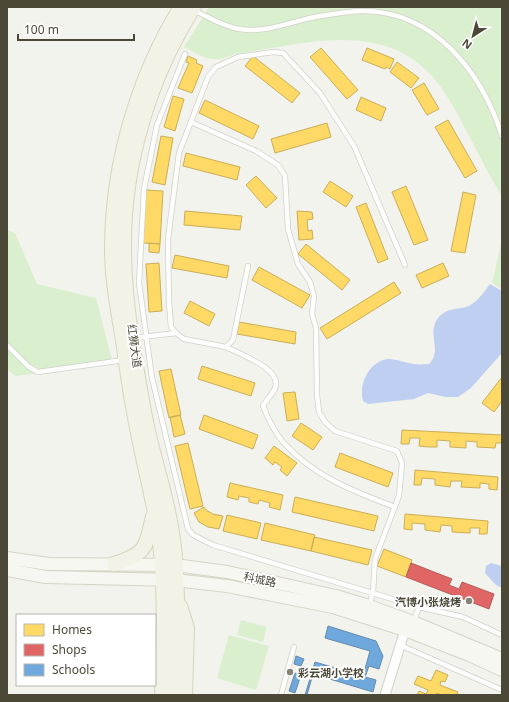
<svg xmlns="http://www.w3.org/2000/svg" width="509" height="702" font-family="'Noto Sans','Noto Sans SC',sans-serif">
<style>
.green{fill:#d9efce}
.water{fill:#becff2}
.homes{fill:#ffd966;stroke:#c9ae58}
.shops{fill:#e06666;stroke:#b35d58}
.schools{fill:#6fa8dc;stroke:#648bab}
.lines{fill:none;stroke-linecap:round;stroke-linejoin:round}
.lane-casing{stroke:#d1d1cb;stroke-width:6}
.street-casing{stroke:#d1d1cb;stroke-width:11}
.secondary-casing{stroke:#d4d4c6;stroke-width:14}
.primary-casing{stroke:#d6d5bb;stroke-width:16}
.lane{stroke:#fdfdfc;stroke-width:4.5}
.street{stroke:#fdfdfc;stroke-width:9}
.secondary{stroke:#f7f7f1;stroke-width:12}
.primary{stroke:#f2f2e6;stroke-width:14}
.poi-dot{fill:#868478;stroke:#fff;stroke-width:1.5}
.labels{text-anchor:middle;dominant-baseline:central;stroke-width:4;stroke-linejoin:round;paint-order:stroke}
.street-label{font-size:11px;fill:#4b4838;stroke:#fff}
.poi-label{font-size:11px;font-weight:bold;fill:#4b4838;stroke:#fff;text-anchor:end}
</style>
<rect width="100%" height="100%" fill="#f3f3ee"/>
<!-- green -->
<path class="green" d="M209 7H502V196C481 163 466 126 445 93 394 15 311 43 235 54 211 64 205 58 184 47Z
M7 230 15 233 37 284 96 298 113 364 15 376 7 369Z
M502 240V289L492 283Z
M241 620 267 627 263 642 237 635Z
M229 635 269 646 256 690 217 678Z"/>
<!-- water -->
<path class="water" d="M490 284 502 291V353L471 388 458 397H446L428 393 414 399 368 404 363 401C358 384 370 360 389 359 397 359 405 363 414 364 419 365 424 364 429 364 443 350 426 334 438 318 447 308 454 310 466 307 476 304 484 292 490 284Z
M491 563 502 566V588L496 585 485 573 486 566Z"/>
<!-- homes -->
<path class="homes" d="M321 48 358 90 347 99 310 57Z
M367 48 394 59 390 69 386 67 385 69 362 60Z
M188 56 197 60 196 63 203 66 192 93 178 88 189 63 186 62Z
M253 56 300 93 292 103 245 66Z
M397 62 419 78 411 88 390 72Z
M424 83 439 109 427 115 412 90Z
M173 96 184 99 175 131 164 127Z
M361 97 386 108 381 121 356 110Z
M205 100 259 126 253 139 199 113Z
M448 120 477 171 465 178 435 127Z
M327 123 331 137 275 153 271 139Z
M161 136 173 138 165 185 152 182Z
M186 153 240 167 237 180 183 166Z
M256 176 277 198 266 208 246 185Z
M330 181 353 196 346 207 323 192Z
M406 186 428 240 414 245 392 192Z
M146 190 163 191 160 244 143 243Z
M463 192 476 195 465 253 451 251Z
M366 203 388 259 378 263 356 207Z
M185 211 242 216 240 230 184 225Z
M297 211 312 212 313 219 307 220 308 231 312 230 313 239 299 240Z
M149 243 160 244 159 253 149 252Z
M306 244 350 280 342 290 298 254Z
M175 255 229 266 227 278 172 268Z
M159 263 162 311 149 312 146 264Z
M443 263 449 276 422 288 416 275Z
M259 267 310 295 302 308 252 280Z
M394 282 401 293 327 339 320 328Z
M190 301 215 314 209 326 184 313Z
M239 322 296 332 295 344 237 334Z
M202 366 255 383 251 396 198 379Z
M171 369 181 415 169 418 159 371Z
M502 377V401L494 412 482 403Z
M295 392 299 419 287 421 283 393Z
M180 415 185 434 174 437 170 417Z
M204 415 258 435 253 449 199 429Z
M301 423 322 437 313 450 292 436Z
M402 430 502 435V443H496L495 448 477 447V442L466 441V448L450 447V441L437 440V447H429L419 446 420 438H410L409 444H401Z
M188 443 203 506 190 509 175 446Z
M274 446 297 463 287 476 280 470 282 467 275 462 273 465 265 458Z
M340 453 393 473 388 487 335 467Z
M415 470 498 477 497 490 489 489V484L480 483V488L461 487 462 481H451L450 487 435 485V479L422 478 421 485H414Z
M230 483 283 495 280 510 269 507 270 503 259 500 258 504 249 502V498L239 496 238 500 227 497Z
M295 497 378 516 374 531 292 512Z
M204 507 206 510 213 514 223 516 219 529 208 527 199 522 194 513Z
M405 514 488 521 487 534H479L480 528H470V533L452 532V526L441 525 440 532 425 530V524L412 523V530L404 529Z
M227 515 261 523 257 539 223 531Z
M265 523 315 535 311 551 261 540Z
M314 537 372 550 368 565 311 551Z
M384 549 412 560 406 577 377 566Z
M436 670 448 675 445 682 441 681 440 685 458 692 457 695H441L437 693 436 695H417L419 691 426 694 428 690 414 684 418 676 431 681Z"/>
<!-- shops -->
<path class="shops" d="M411 563 452 579 449 585 459 589 462 582 494 594 489 609 406 577Z"/>
<!-- schools -->
<path class="schools" d="M328 626 376 641 383 656 379 669 369 666 365 677 376 680 373 692 313 674 307 695H305L315 662 363 676 370 651 325 638Z
M296 656 304 659 301 666 294 664Z
M295 673 301 675 295 693 289 691Z"/>
<g class="lines">
<!-- lane casing -->
<g class="lane-casing">
<path id="lane" d="M195 11C209 17 224 27 240 29 266 34 294 20 320 16 333 14 347 12 359 11 434 9 482 73 502 136
M185 54 157 125 144 189 139 283 152 378 188 529 193 535 213 545 419 607 463 617 502 635
M191 122 256 151 278 165 285 176 288 229 298 264 310 282 314 296 312 314 316 328 317 395 319 412 325 422 335 431 397 451 402 463 399 496 375 559 373 592 369 606
M248 266 233 340 226 347 184 339 176 333 171 327 169 302 168 239 179 153 208 77 216 67 238 57 273 52 283 53 320 93 354 146 405 265
M134 338 176 333
M7 345 29 367 38 372 124 360
M226 347C239 354 283 369 275 388 273 394 266 400 263 406 268 419 274 432 284 443 313 476 355 492 395 507
M414 621 419 607
M400 645 502 690
M281 695 294 647"/>
</g>
<!-- street casing -->
<g class="street-casing">
<path id="street" d="M385 695 405 630"/>
</g>
<!-- secondary casing -->
<g class="secondary-casing">
<path id="secondary" d="M7 558 49 564 175 565 227 572 336 596 369 606 413 622 502 659
M7 570 46 577 175 580 227 586 333 607 405 630 469 655 502 670"/>
</g>
<!-- primary casing -->
<g class="primary-casing">
<path id="primary" d="M114 564C147 554 146 547 153 516
M180 606 187 628 185 695
M162 695C163 645 166 593 160 543 155 504 144 466 137 428 131 399 127 370 123 341 118 310 112 280 112 249 112 166 137 78 181 7
M175 695C176 644 180 590 173 539 168 499 154 461 146 422 136 368 124 304 124 249 123 166 149 78 194 7"/>
</g>
<!-- lane -->
<use href="#lane" class="lane"/>
<!-- street -->
<use href="#street" class="street"/>
<!-- secondary -->
<use href="#secondary" class="secondary"/>
<!-- primary -->
<use href="#primary" class="primary"/>
</g>
<!-- markers -->
<g class="poi-dot">
<circle cx="469" cy="601" r="4"/>
<circle cx="290" cy="672" r="4"/>
</g>
<g class="labels">
<!-- street labels -->
<g class="street-label">
<text transform="translate(135 346) rotate(82)">红狮大道</text>
<text transform="translate(260 579) rotate(12)">科城路</text>
</g>
<!-- poi labels -->
<g class="poi-label">
<text x="461" y="601">汽博小张烧烤</text>
<text x="298" y="672" text-anchor="start">彩云湖小学校</text>
</g>
</g>
<!-- border -->
<rect width="509" height="702" fill="none" stroke="#4b4838" stroke-width="16"/>
<!-- legend -->
<rect x="16" y="614" width="140" height="72" fill="#ffffff" stroke="#b7b6af"/>
<rect x="24" y="624" width="20" height="12" fill="#ffd966" stroke="#b7b6af"/>
<text x="52" y="634" font-size="12" fill="#4b4838">Homes</text>
<rect x="24" y="644" width="20" height="12" fill="#e06666" stroke="#b7b6af"/>
<text x="52" y="654" font-size="12" fill="#4b4838">Shops</text>
<rect x="24" y="664" width="20" height="12" fill="#6fa8dc" stroke="#b7b6af"/>
<text x="52" y="674" font-size="12" fill="#4b4838">Schools</text>
<!-- north arrow -->
<g transform="translate(473 36) rotate(216)" stroke="#ffffff" stroke-width="3" paint-order="stroke">
<path d="M0-3L7 15L0 10L-7 15Z" fill="#4b4838"/>
<text y="-6" font-size="11" font-weight="bold" text-anchor="middle" fill="#4b4838">N</text>
</g>
<!-- scale -->
<path d="M18 34v6h116v-6" fill="none" stroke="#4b4838" stroke-width="2"/>
<text x="24" y="34" font-size="12" fill="#4b4838" stroke="#ffffff" stroke-width="3" paint-order="stroke">100 m</text>
</svg>
